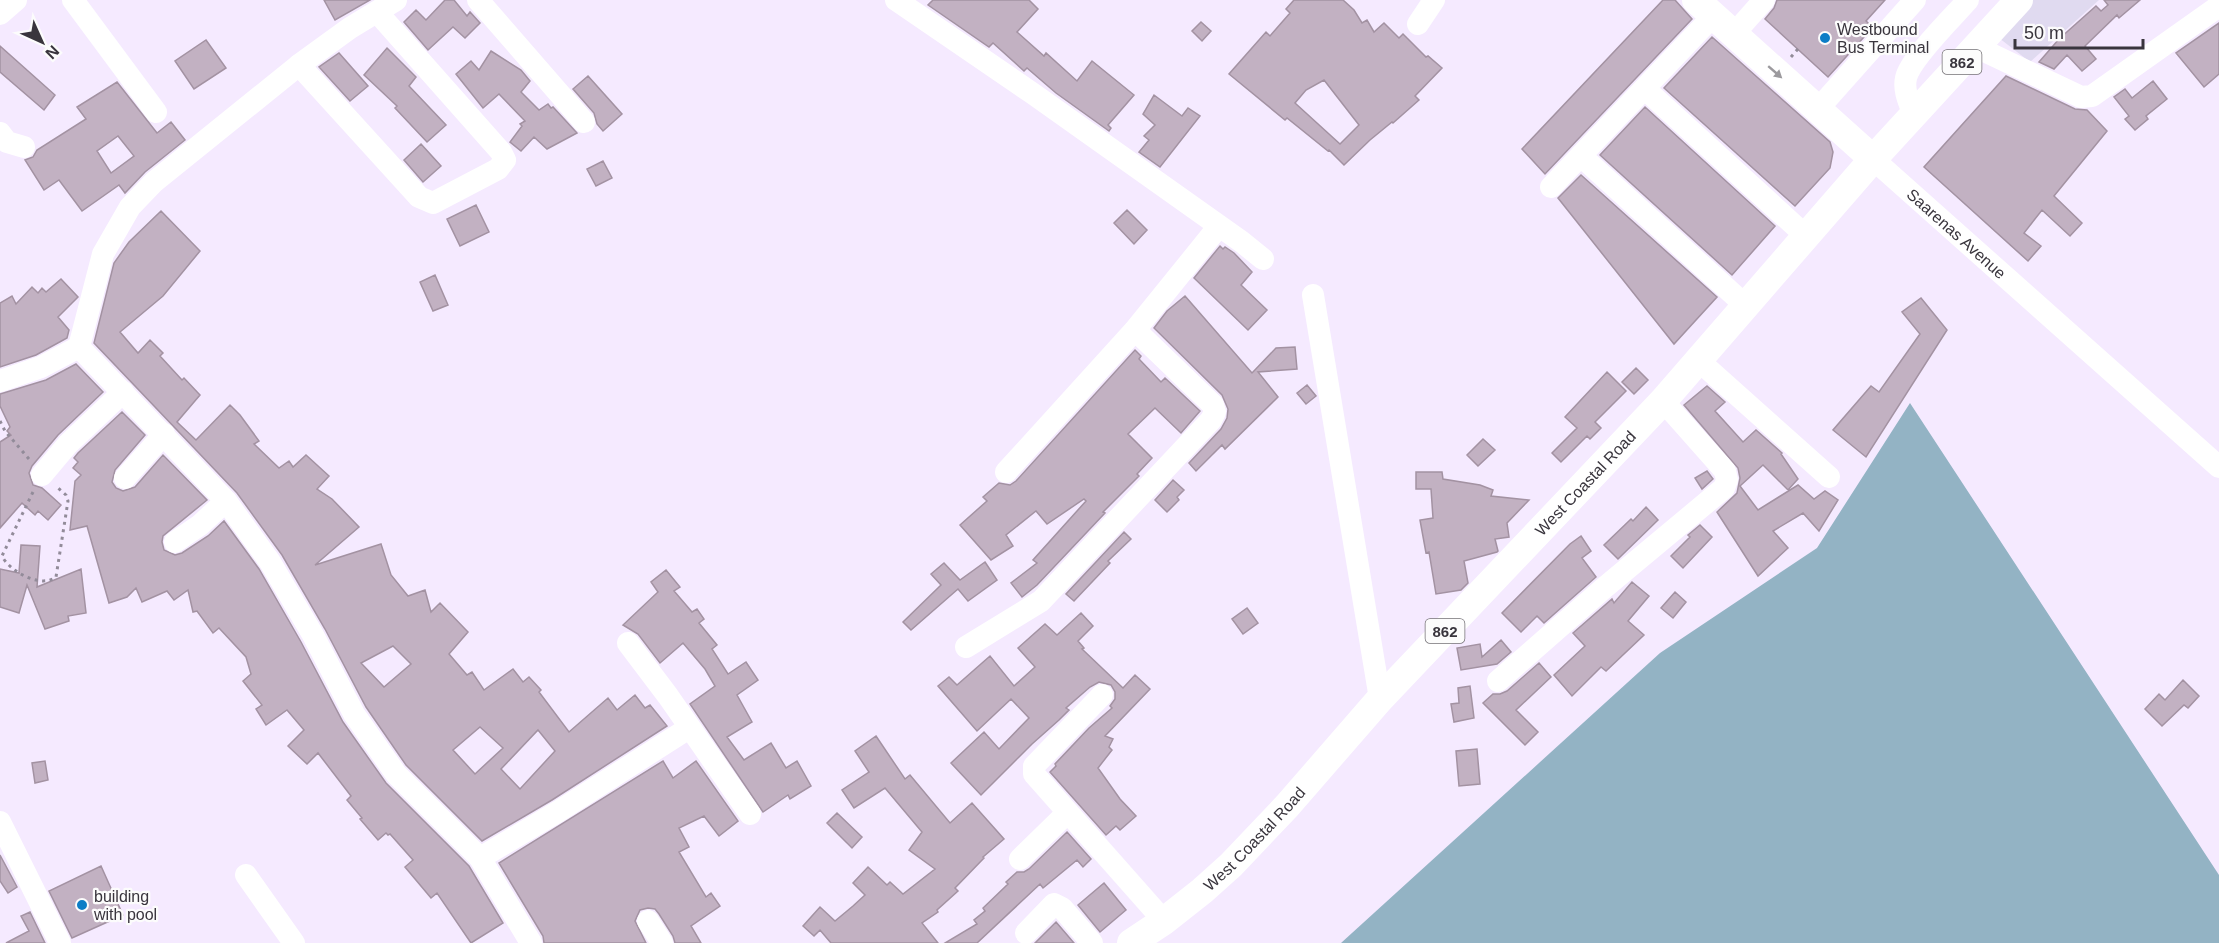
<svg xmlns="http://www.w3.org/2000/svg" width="2219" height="943" font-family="Helvetica,sans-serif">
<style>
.commercial{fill:#e0daf0}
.water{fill:#93b3c4}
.building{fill:#c2b1c2;stroke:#a392a2;stroke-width:1.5;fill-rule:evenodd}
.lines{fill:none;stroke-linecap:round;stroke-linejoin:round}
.path{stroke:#928b99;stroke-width:3;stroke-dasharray:3 4.5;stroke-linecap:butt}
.minor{stroke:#fff;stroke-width:22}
.major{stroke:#fff;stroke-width:28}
.oneway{fill:#9c9a9e}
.poi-dot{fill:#0c7dc6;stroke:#fcfcfc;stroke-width:2}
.labels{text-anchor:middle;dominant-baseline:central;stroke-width:4.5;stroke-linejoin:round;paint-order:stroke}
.shield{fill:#fcfcfc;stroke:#747176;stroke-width:1.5}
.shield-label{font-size:15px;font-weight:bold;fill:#39353d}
.poi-label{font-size:16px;fill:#39353d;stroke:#fcfcfc;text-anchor:start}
.street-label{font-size:16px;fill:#39353d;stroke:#fcfcfc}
</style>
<rect width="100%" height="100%" fill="#f5eaff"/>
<!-- commercial -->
<path class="commercial" d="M2032 0H2099L2030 62 1999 38Z"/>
<!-- water -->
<path class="water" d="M1910 403 2219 875V943H1341L1660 653 1817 548Z"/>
<!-- building -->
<path class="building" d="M324 0H370L335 20Z
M445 0H454L467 16 470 12 480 23 465 38 453 27 428 50 404 22 416 10 426 20Z
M933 0H1029L1038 9 1017 32 1044 56 1046 53 1077 81 1092 61 1134 95 1108 125 1111 128 1109 131 1056 93 1027 68 1024 71 993 43 989 47 928 5Z
M1294 0H1343L1354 10 1362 23 1367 20 1374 32 1384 23 1399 38 1403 34 1426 57 1428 56 1442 68 1415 96 1419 100 1393 123 1392 122 1370 140 1344 165 1329 150 1328 151 1287 118 1285 120 1229 74 1266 32 1270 36 1290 13 1286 9ZM1324 80 1359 125 1340 144 1295 103 1306 90Z
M1663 0H1675L1692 19 1545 174 1522 149Z
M1777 0H1885L1866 21 1873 27 1828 77 1765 19 1774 8Z
M2104 0H2140L2119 18 2117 15 2085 46 2096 59 2082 71 2067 55 2054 69 2039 62 2059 39 2096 6 2101 11 2108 5Z
M1201 22 1211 31 1202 41 1192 31Z
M2219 23V74L2204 87 2176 53Z
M1712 37 1830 142 1833 152 1830 168 1795 206 1664 88Z
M206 40 226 68 194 89 175 61Z
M0 46 55 95 44 110 0 72Z
M387 48 416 77 409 86 446 125 427 142 395 108 397 106 364 75Z
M491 51 521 70 530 81 521 92 539 110 548 104 551 108 553 107 577 133 547 149 534 137 521 151 510 142 522 126 520 124 525 121 499 94 483 108 456 74 471 61 479 70Z
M339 53 368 86 350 101 319 67Z
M588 76 622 114 603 131 597 124 594 113 573 89Z
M2006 76 2075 109 2087 110 2107 131 2054 196 2082 223 2070 236 2042 210 2024 233 2041 246 2028 261 1924 167Z
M2153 81 2167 99 2146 116 2148 119 2135 130 2125 119 2129 116 2114 97 2125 89 2132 98Z
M117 82 157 133 171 122 185 140 145 172 125 193 119 185 82 211 59 180 44 190 25 160 33 157 37 150 86 119 77 107ZM118 136 134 156 111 173 97 151Z
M1154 95 1182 116 1188 108 1200 116 1160 167 1139 152 1149 140 1144 136 1155 125 1143 114Z
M1645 107 1775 226 1732 275 1600 155Z
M421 144 441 166 423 182 404 160Z
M603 161 612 178 596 186 587 169Z
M1581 175 1717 297 1674 344 1558 198Z
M476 205 489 232 460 246 447 219Z
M1127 210 1147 230 1134 244 1114 223Z
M161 211 200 251 163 296 120 332 138 353 150 340 163 353 160 356 182 380 184 378 200 395 177 422 196 440 230 405 240 415 259 441 254 444 279 468 289 461 293 467 306 455 329 476 317 489 332 499 359 527 315 565 381 544 391 575 408 596 425 590 431 612 440 603 468 632 449 654 467 675 472 672 484 690 513 669 523 682 529 677 541 690 539 692 569 732 608 698 617 710 635 695 645 708 650 705 667 726 552 800 482 841 406 765 366 707 325 629 282 555 237 493 94 343 114 263 129 242ZM393 646 411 664 384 687 361 663ZM480 727 503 748 475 774 453 750ZM538 730 555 751 520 789 501 769Z
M1220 246 1223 249 1225 247 1234 253 1252 272 1241 285 1267 310 1248 330 1194 278Z
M435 275 448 305 433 311 420 282Z
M61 279 78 297 58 317 69 330 67 338 36 355 0 367V303L12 296 16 304 32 287 38 293 42 288 46 292Z
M1185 296 1252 373 1276 348 1295 347 1297 369 1258 372 1278 397 1225 449 1222 445 1196 471 1189 463 1221 429 1227 418 1228 409 1222 395 1154 328 1167 311Z
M1921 298 1947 330 1866 457 1833 430 1871 386 1879 392 1920 334 1902 312Z
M1135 350 1141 356 1139 359 1161 382 1165 378 1200 411 1181 433 1155 408 1128 434 1152 458 1137 474 1139 476 1103 512 1105 513 1037 585 1022 597 1011 583 1037 563 1033 560 1086 501 1084 499 1047 524 1036 511 1006 535 1013 546 991 560 960 525 987 501 983 497 999 483 1010 485 1016 481Z
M76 364 103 392 58 435 32 466 29 473 33 485 42 488 61 505 48 520 38 511 35 515 22 503 0 528V442L11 435 7 431 10 427 0 406V394L46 380Z
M1636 368 1648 380 1634 394 1622 382Z
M1607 372 1626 391 1595 422 1601 428 1590 439 1587 436 1561 462 1552 453 1577 428 1565 417Z
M1307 385 1316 396 1306 404 1297 393Z
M1707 386 1725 402 1715 411 1743 442 1756 430 1782 453 1781 454 1798 479 1788 490 1763 465 1740 486 1758 510 1798 485 1814 499 1825 491 1838 500 1819 531 1803 513 1773 531 1788 548 1758 576 1717 512 1737 493 1740 478 1738 468 1684 405Z
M122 412 145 435 115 470 112 482 116 488 123 491 135 487 163 455 207 500 163 536 162 542 164 550 175 555 182 553 208 536 224 521 259 569 301 642 343 722 386 783 469 866 503 923 471 943 437 893 431 898 405 867 413 860 390 834 388 835 386 833 378 840 360 819 362 818 347 800 351 796 318 753 307 764 288 746 304 730 287 710 266 725 256 709 262 705 243 681 251 674 246 657 219 628 213 633 197 611 193 612 188 590 174 600 167 591 142 602 136 588 127 597 109 603 87 526 70 530 75 481 81 475 73 468 78 462 74 458 78 453Z
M1483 439 1495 450 1478 466 1467 455Z
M1707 471 1713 479 1702 489 1695 478Z
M1416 472H1442L1443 479 1480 485 1493 490 1491 496 1529 500 1507 523 1509 537 1495 539 1498 551 1497 552 1464 561 1468 583 1461 590 1436 594 1429 552 1426 553 1420 520 1433 518 1431 489H1416Z
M1173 480 1184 490 1177 497 1179 500 1167 512 1155 500Z
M1646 507 1658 520 1618 559 1604 545 1631 519 1633 521Z
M1700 525 1712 537 1683 568 1671 556 1690 537 1688 535Z
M1124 532 1131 539 1108 561 1110 563 1074 601 1066 594Z
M1581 536 1591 551 1582 558 1596 577 1544 623 1537 616 1521 632 1502 613 1570 544Z
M21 545 40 546 37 587 81 569 86 613 68 616 69 621 45 629 27 585 19 613 0 607V569L19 573Z
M985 562 997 580 968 601 958 589 911 630 903 622 941 585 931 574 944 563 960 580Z
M666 570 680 587 674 591 692 612 697 609 704 619 699 623 717 645 712 649 728 674 746 662 758 680 737 695 752 722 727 737 744 760 771 743 786 768 797 761 811 786 790 799 788 795 763 812 690 704 715 686 705 669 683 643 660 663 638 634 623 625 658 592 651 582Z
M1632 582 1649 596 1628 621 1644 635 1606 671 1601 667 1572 696 1554 675 1585 646 1573 633 1612 599 1614 603Z
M1675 592 1686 602 1673 618 1661 608Z
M1247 608 1258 623 1243 634 1232 619Z
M1081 613 1093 626 1078 641 1084 648 1082 649 1123 688 1135 675 1150 689 1105 736 1113 739 1109 747 1112 750 1098 768 1120 799 1136 816 1120 830 1116 826 1106 835 1050 772 1056 766 1055 764 1089 728 1112 708 1110 706 1115 699V692L1111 685 1099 682 1090 687 1066 708 1069 710 1059 720 1032 744 981 795 951 763 984 732 999 749 1029 718 1011 699 977 731 938 686 949 677 957 685 990 656 1014 686 1035 667 1018 648 1045 624 1057 635Z
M1501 640 1511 652 1497 664 1461 670 1457 648 1480 644 1482 657Z
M1539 663 1551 677 1516 710 1538 732 1525 745 1483 703 1493 694H1500L1507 691Z
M2183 680 2199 696 2188 708 2184 705 2162 726 2145 709 2159 694 2165 700Z
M1470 686 1474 718 1454 722 1451 704 1459 703 1458 688Z
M876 736 905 779 910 775 950 823 972 803 1004 839 983 857 984 858 955 888 958 891 937 910 938 912 922 923 938 943H831L820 930 814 936 803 926 820 907 835 921 853 906 865 895 853 883 868 867 887 885 890 882 903 894 935 869 909 850 922 832 885 788 854 808 842 790 869 772 855 751Z
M1477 749 1480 784 1459 786 1456 751Z
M45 761 48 780 35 783 32 763Z
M663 761 673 778 696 761 738 821 719 836 704 816 679 828 689 847 679 852 706 897 711 893 720 906 691 926 701 943H675L673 936 659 914 655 909 648 908 640 910 635 921 646 943H544L543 936 499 863Z
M837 813 862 837 852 848 827 823Z
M1067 832 1091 859 1083 867 1077 860 1043 888 1040 884 977 943H945L977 924 974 920 985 911 983 908 1008 884 1006 882 1017 872H1024L1029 869Z
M0 855 17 887 8 893 0 881Z
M101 866 123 915 72 938 49 891Z
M1104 883 1126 910 1100 932 1078 905Z
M30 912 45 943H6L29 931 21 916Z
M1056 922 1074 943H1035Z"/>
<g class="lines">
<!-- path -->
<path class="path" d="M1791 57 1798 49
M0 421 5 431 29 459
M33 492 2 556C9 571 41 589 56 577L68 501 66 495 57 487"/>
<!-- minor -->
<g class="minor">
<path d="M73 0 156 112"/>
<path d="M396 0 350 28 299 65 154 182 130 207 103 254 79 347 226 501 270 562 313 635 354 714 396 774 480 858 531 943"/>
<path d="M478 0 584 122"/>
<path d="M896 0 1032 93 1242 242 1263 259"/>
<path d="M0 14 16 0"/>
<path d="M1418 24 1434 0"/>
<path d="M1733 35 1764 0"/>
<path d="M1976 47 2081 97 2092 96 2219 6"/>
<path d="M299 65 419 197 433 203 498 169 505 160 501 152 377 12"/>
<path d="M1645 89 1806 236"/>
<path d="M1818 109 1915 0"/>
<path d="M1914 115C1910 104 1903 91 1906 78 1910 59 1953 17 1968 0"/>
<path d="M0 133 7 142 24 147"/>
<path d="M1581 156 1745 305"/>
<path id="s1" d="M1873 159 2219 467"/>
<path d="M1551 187 1713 16"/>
<path d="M1313 295 1380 699"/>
<path d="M1698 360 1829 477"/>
<path d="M0 381 41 367 79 347"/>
<path d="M1006 472 1135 330 1219 226"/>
<path d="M42 475 68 444 123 392"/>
<path d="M125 478 164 434"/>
<path d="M175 542 200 525 226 501"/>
<path d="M628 643 668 696 750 814"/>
<path d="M966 647 1041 601 1211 420 1215 412 1213 405 1135 330"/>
<path d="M1498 681 1604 588 1724 488 1727 480 1725 471 1663 401"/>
<path d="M1102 695 1034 766V774L1164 921"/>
<path d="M0 822 60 943"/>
<path d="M480 858 559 811 689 728"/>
<path d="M1020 859 1067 813"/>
<path d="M246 875 294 943"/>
<path d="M648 921 662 943"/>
<path d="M1026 933 1054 904 1062 908 1092 943"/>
</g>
<!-- major -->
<g class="major">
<path d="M1696 0 1873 159"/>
<path id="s2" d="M1131 943 1164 921 1202 891 1231 865 1287 806 1380 699 1663 401 1873 159 2019 0"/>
</g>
</g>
<!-- one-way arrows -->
<defs><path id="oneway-solid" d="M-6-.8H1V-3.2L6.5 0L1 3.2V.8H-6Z" transform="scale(1.5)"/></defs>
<use class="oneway" href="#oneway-solid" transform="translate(1775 72) rotate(41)"/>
<!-- markers -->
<g class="poi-dot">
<circle cx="1825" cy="38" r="6"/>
<circle cx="82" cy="905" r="6"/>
</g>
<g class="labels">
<!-- shield labels -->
<g class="shield">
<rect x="1942.5" y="50" width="39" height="24" rx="4.5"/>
<rect x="1425.5" y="619" width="39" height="24" rx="4.5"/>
</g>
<g class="shield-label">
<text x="1962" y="62">862</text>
<text x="1445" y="631">862</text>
</g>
<!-- poi labels -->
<g class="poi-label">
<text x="1837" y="29">Westbound<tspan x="1837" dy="18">Bus Terminal</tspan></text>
<text x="94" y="896">building<tspan x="94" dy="18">with pool</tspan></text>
</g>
<!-- street labels -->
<g class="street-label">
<text stroke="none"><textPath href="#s1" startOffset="112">Saarenas Avenue</textPath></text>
<text stroke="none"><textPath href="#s2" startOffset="648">West Coastal Road</textPath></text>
<text stroke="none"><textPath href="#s2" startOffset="162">West Coastal Road</textPath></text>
</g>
</g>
<!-- north arrow -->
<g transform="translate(42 42) rotate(135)" stroke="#fcfcfc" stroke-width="4.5" paint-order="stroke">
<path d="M0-4.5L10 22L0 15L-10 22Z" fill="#39353d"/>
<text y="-9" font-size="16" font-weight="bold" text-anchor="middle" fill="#39353d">N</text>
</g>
<!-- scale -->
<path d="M2015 39v9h128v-9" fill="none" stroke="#39353d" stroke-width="3"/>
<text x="2024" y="39" font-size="18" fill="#39353d" stroke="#fcfcfc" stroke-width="4.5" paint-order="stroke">50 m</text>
</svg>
